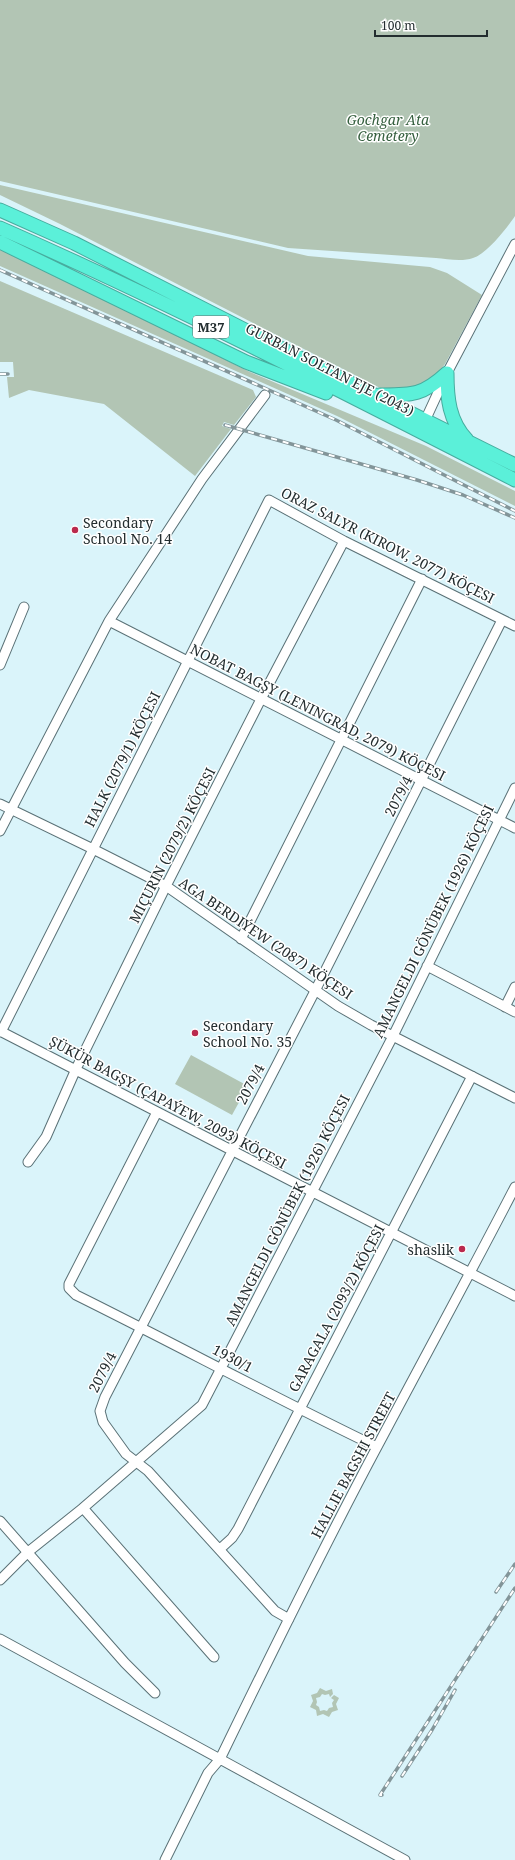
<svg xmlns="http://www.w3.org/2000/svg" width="515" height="1860" font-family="'Noto Serif',serif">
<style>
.green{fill:#b2c5b4}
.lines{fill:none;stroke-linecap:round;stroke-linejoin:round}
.minor-casing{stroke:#5a7176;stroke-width:11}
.highway-casing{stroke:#47ac9e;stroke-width:15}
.minor{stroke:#fff;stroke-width:9}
.highway{stroke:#5bf0d9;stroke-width:13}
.rail-casing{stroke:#839599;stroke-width:3.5}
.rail{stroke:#fff;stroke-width:2;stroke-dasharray:6;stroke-linecap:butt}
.poi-dot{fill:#ba294d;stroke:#fff;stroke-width:1.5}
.labels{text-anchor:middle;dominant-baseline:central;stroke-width:3;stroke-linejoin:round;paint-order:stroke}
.shield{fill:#fff;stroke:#656c6d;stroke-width:1}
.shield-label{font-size:13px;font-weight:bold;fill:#232d2f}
.park-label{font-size:14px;font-style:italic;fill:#355f3e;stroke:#fff}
.street-label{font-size:14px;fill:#232d2f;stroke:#fff}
.poi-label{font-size:14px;fill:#232d2f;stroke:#fff;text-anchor:start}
</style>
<rect width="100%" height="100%" fill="#daf4fa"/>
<!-- green -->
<path class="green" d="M0 0H515V216C507 228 487 254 473 258 462 262 447 259 436 258L288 248 0 181Z
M0 185 308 256 430 267 447 273 482 295 445 364C429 386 411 388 384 390L60 224 0 195Z
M0 237 50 274 188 339V341L250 372 426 446 515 491V506L337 416 0 266Z
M0 281 253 390 256 397 234 425 224 422 222 426 231 429 195 476 104 404 29 390 9 398 7 377H14L13 362H0Z
M191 1055 248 1086 232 1115 175 1084Z
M320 1688 326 1691 332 1689 333 1694 330 1697 329 1694 325 1695 322 1694 320 1697 316 1698 317 1702 316 1705 319 1707 320 1711 324 1710 327 1711 329 1708 333 1707 332 1703 334 1700 331 1698 334 1695 339 1698 336 1704 338 1710 332 1712 329 1717 323 1714 317 1716 316 1710 310 1707 313 1701 311 1695 317 1693Z"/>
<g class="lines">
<!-- minor casing -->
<g class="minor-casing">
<path id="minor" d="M423 425 447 373 515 244
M109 621 515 828
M0 665 24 607
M0 804 93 849 166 886 338 1006 371 1025 515 1098
M0 831 109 621 202 479 265 395
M241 939 422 579
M427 966 515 1012
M505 1007 515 987
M0 1031 515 1296
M1 1032 269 500 344 541 515 626
M157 1112 69 1284V1288L76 1295C177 1345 275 1398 377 1447
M28 1162 46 1137 76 1069 166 886 261 699 344 541
M83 1508 214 1657
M0 1521 125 1663 155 1693
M220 1549 232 1538 238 1529 472 1076
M0 1580 28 1552 83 1508 202 1405 393 1036 515 788
M289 1619 275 1611 148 1471 126 1454 103 1422 100 1411 105 1397 315 991 502 620
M0 1639 405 1860
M165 1860 208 1773 220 1759C271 1654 322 1550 377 1447 423 1360 470 1274 515 1187"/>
</g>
<!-- highway casing -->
<g class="highway-casing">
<path id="highway" d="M0 210 74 243 298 357 515 465
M0 228C175 305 345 393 515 480
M0 242 246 362 326 393
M447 373C447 398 449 421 467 440
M379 395C412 395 422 396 447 373"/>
</g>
<!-- minor -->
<use href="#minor" class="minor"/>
<!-- highway -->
<use href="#highway" class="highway"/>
<!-- rail casing -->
<g class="rail-casing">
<path id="rail" d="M0 270 336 420 515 511
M0 374H8
M225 425 417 480 463 495 515 518
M496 1592 515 1564
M402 1776 432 1730 455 1690
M382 1795H380L515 1588"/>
</g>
<!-- rail -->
<use href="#rail" class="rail"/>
</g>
<!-- markers -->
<g class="poi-dot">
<circle cx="75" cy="530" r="4"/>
<circle cx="195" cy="1033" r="4"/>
<circle cx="462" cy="1249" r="4"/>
</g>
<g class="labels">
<!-- shield labels -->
<rect class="shield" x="193" y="316" width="36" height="22" rx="3"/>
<g class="shield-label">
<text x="211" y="327">M37</text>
</g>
<!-- park labels -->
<g class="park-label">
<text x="388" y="119">Gochgar Ata<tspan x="388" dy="16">Cemetery</tspan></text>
</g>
<!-- street labels -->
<g class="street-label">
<text transform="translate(330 369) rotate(27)">GURBAN SOLTAN EJE (2043)</text>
<text transform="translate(388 545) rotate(27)">ORAZ SALYR (KIROW, 2077) KÖÇESI</text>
<text transform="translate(318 712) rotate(27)">NOBAT BAGŞY (LENINGRAD, 2079) KÖÇESI</text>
<text transform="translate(122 759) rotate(-63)">HALK (2079/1) KÖÇESI</text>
<text transform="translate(398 796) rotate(-63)">2079/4</text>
<text transform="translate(172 845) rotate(-63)">MIÇURIN (2079/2) KÖÇESI</text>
<text transform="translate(433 921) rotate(-64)">AMANGELDI GÖNÜBEK (1926) KÖÇESI</text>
<text transform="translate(266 938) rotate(34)">AGA BERDIÝEW (2087) KÖÇESI</text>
<text transform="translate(250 1084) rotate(-62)">2079/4</text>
<text transform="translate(168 1102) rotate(28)">ŞÜKÜR BAGŞY (ÇAPAÝEW, 2093) KÖÇESI</text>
<text transform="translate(287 1210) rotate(-63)">AMANGELDI GÖNÜBEK (1926) KÖÇESI</text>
<text transform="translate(336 1308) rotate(-62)">GARAGALA (2093/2) KÖÇESI</text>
<text transform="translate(233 1358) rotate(28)">1930/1</text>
<text transform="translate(102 1372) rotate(-63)">2079/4</text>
<text transform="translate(353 1465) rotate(-62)">HALLIE BAGSHI STREET</text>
</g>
<!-- poi labels -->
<g class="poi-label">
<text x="83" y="522">Secondary<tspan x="83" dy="16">School No. 14</tspan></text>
<text x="203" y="1025">Secondary<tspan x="203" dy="16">School No. 35</tspan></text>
<text x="454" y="1249" text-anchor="end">shaslik</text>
</g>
</g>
<!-- scale -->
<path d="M375 30v6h112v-6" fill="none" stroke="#232d2f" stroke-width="2"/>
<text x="381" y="30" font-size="12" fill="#232d2f" stroke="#ffffff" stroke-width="3" paint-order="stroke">100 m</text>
</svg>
